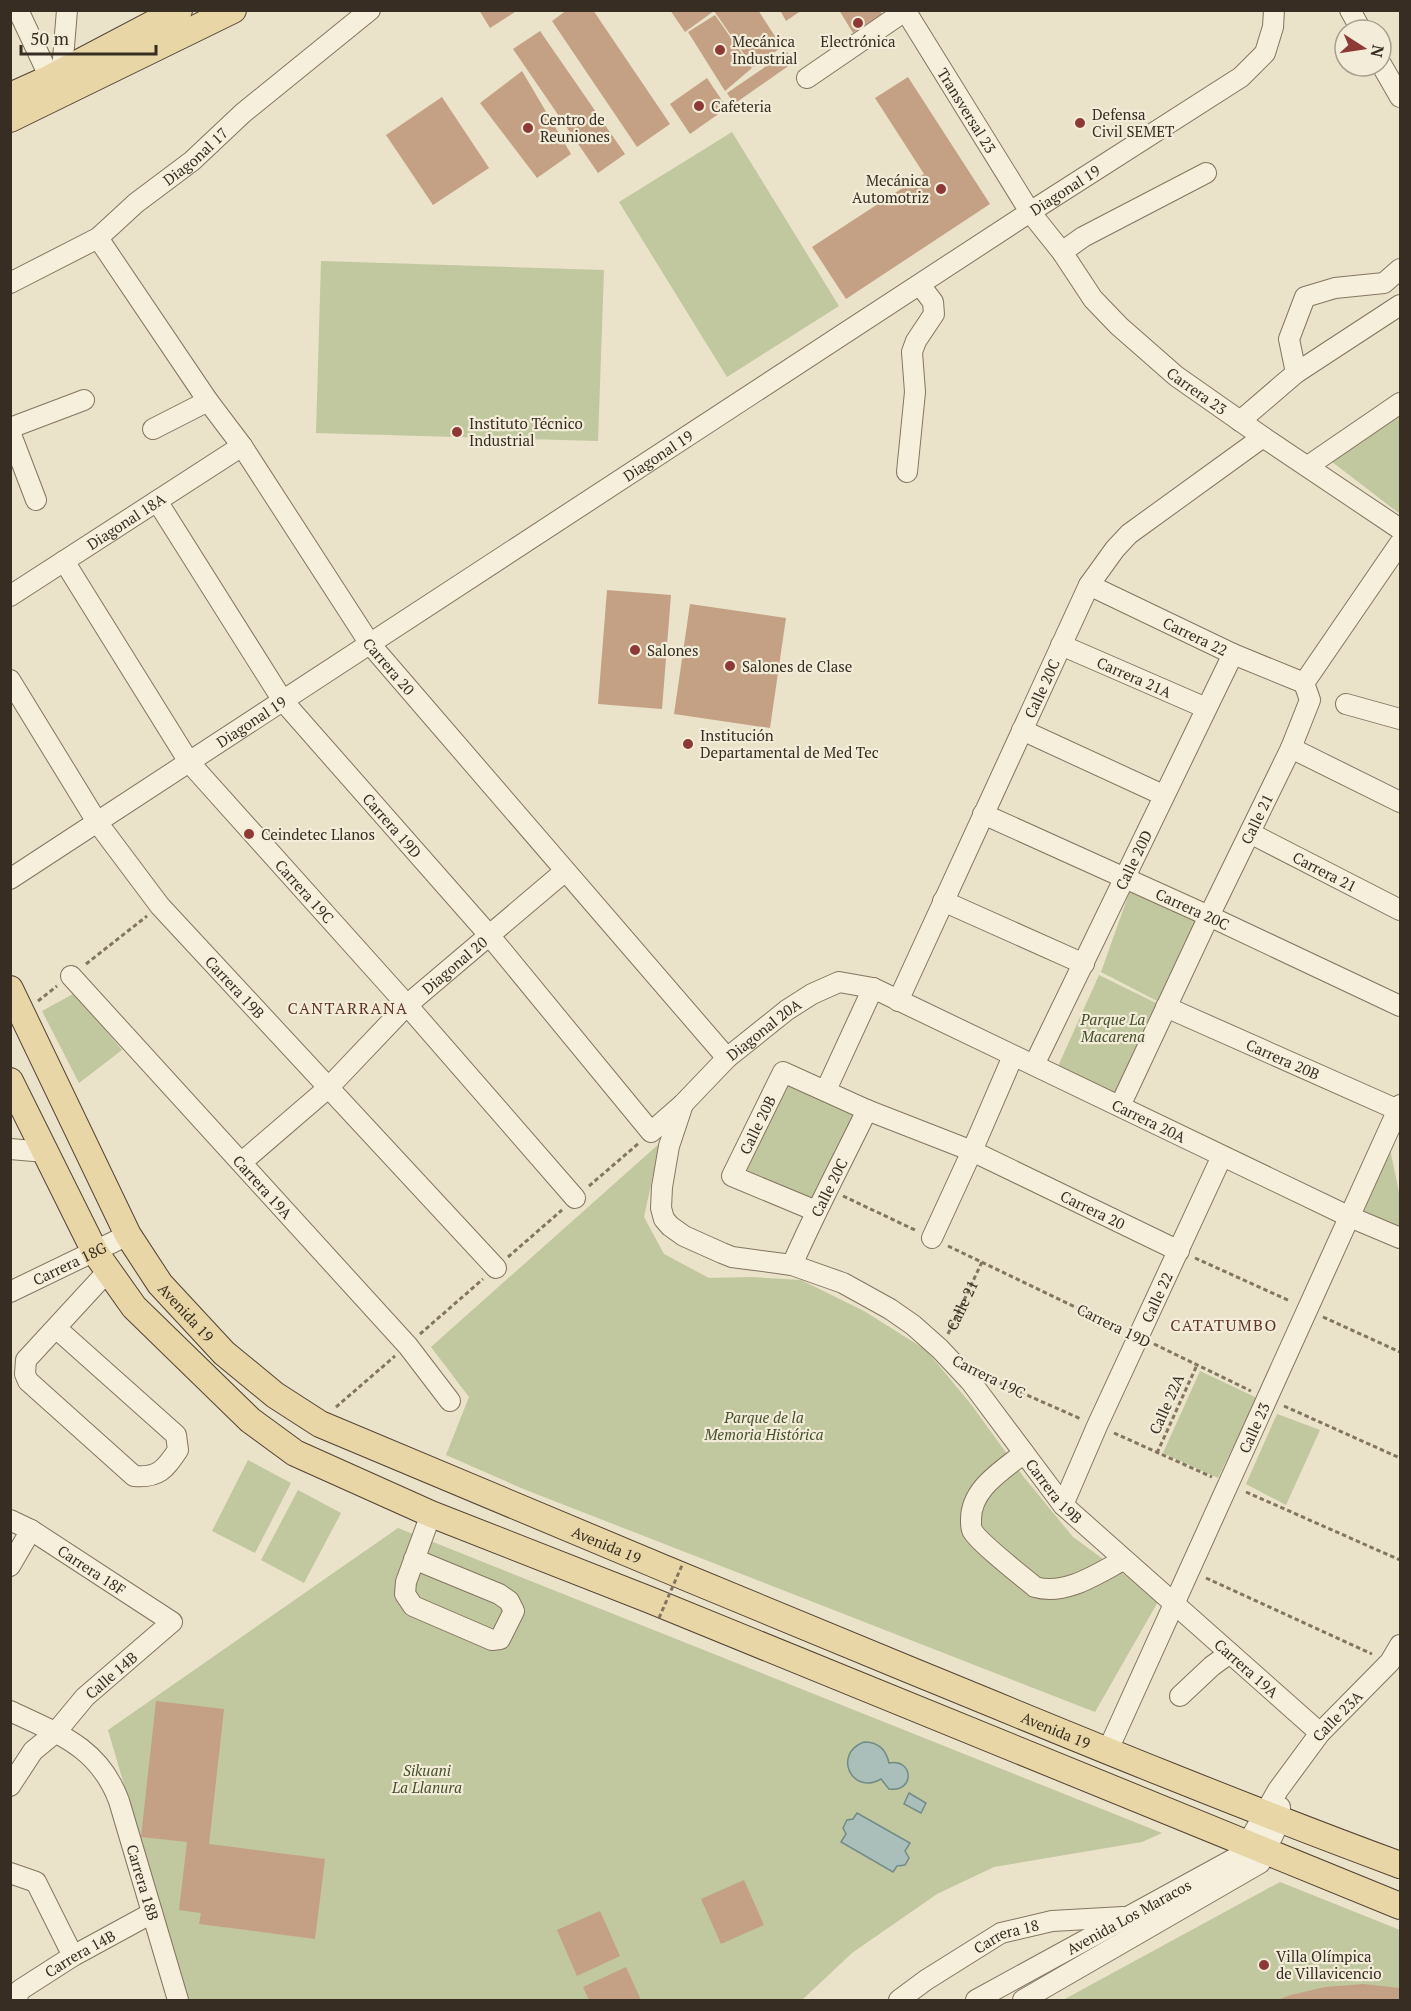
<svg xmlns="http://www.w3.org/2000/svg" width="1411" height="2011" font-family="'PT Serif',serif">
<style>
.green{fill:#c1c79e}
.water{fill:#aabfb9;stroke:#718c87;stroke-width:1.5}
.building{fill:#c4a184}
.lines{fill:none;stroke-linecap:round;stroke-linejoin:round}
.minor-casing{stroke:#847560;stroke-width:22}
.major-casing{stroke:#534333;stroke-width:28}
.path{stroke:#847560;stroke-width:3;stroke-dasharray:4.5 3;stroke-linecap:butt}
.minor{stroke:#f5efdc;stroke-width:20}
.major{stroke:#e8d6a6;stroke-width:26}
.path-bridge{stroke:#847560;stroke-width:3;stroke-dasharray:4.5 3;stroke-linecap:butt}
.poi-dot{fill:#8d3a37;stroke:#f2ecd8;stroke-width:2}
.labels{text-anchor:middle;dominant-baseline:central;stroke-width:4.5;stroke-linejoin:round;paint-order:stroke}
.poi-label{font-size:15px;fill:#372d22;stroke:#f2ecd8;text-anchor:start}
.street-label{font-size:15px;fill:#372d22;stroke:#f2ecd8}
.park-label{font-size:15px;font-style:italic;fill:#45512b;stroke:#f2ecd8}
.neighbourhood-label{font-size:16px;letter-spacing:1.5px;fill:#5e3426;stroke:#f2ecd8}
</style>
<rect width="100%" height="100%" fill="#eae2c9"/>
<!-- green -->
<path class="green" d="M732 132 839 306 727 377 619 202Z
M321 261 604 270 598 441 316 433Z
M1400 408V514L1327 458Z
M1131 888 1200 919 1163 1004 1101 972Z
M1099 975 1162 1006 1118 1102 1055 1073Z
M75 993 122 1050 79 1083 42 1011Z
M784 1078 863 1113 816 1201 736 1173Z
M660 1143 644 1217 664 1254 709 1278 751 1277 801 1280 864 1311 926 1350 970 1403 1023 1476 1073 1537 1159 1600 1095 1712 526 1490 446 1455 469 1397 431 1347Z
M1389 1144 1400 1197V1227L1354 1209Z
M1200 1371 1257 1398 1218 1478 1163 1453Z
M1277 1414 1320 1430 1286 1505 1246 1484Z
M248 1460 291 1483 255 1553 212 1531Z
M298 1490 341 1513 304 1583 261 1560Z
M398 1528 1162 1833 1142 1842 994 1867 937 1894 852 1953 802 2000H187L108 1730Z
M1280 1882 1400 1930V2000H1063Z"/>
<!-- water -->
<path class="water" d="M864 1742C878 1742 886 1749 889 1763 914 1758 915 1793 889 1789L881 1779C852 1796 832 1754 864 1742Z
M909 1793 926 1803 921 1813 904 1804Z
M857 1813 910 1843 905 1851 909 1858 905 1865 897 1866 893 1872 841 1842 846 1834 843 1828 847 1820 853 1819Z"/>
<!-- building -->
<path class="building" d="M479 10H518L490 28Z
M567 10H593L670 124 637 147 552 21Z
M670 10H758L782 47 753 67 714 11 685 32Z
M780 10H802L786 21Z
M839 10H880L882 14 853 33Z
M715 15 752 68 725 91 688 32Z
M540 31 625 154 598 173 513 49Z
M787 52 794 62 734 104 727 93Z
M522 71 571 154 537 178 480 103Z
M908 77 990 204 846 299 812 247 924 174 875 98Z
M707 78 727 108 690 134 670 104Z
M442 97 489 168 433 205 386 135Z
M607 590 671 595 662 709 598 704Z
M690 604 786 618 770 728 674 714Z
M156 1701 224 1709 209 1844 325 1859 315 1939 199 1924 201 1913 179 1910 187 1842 141 1837Z
M744 1880 764 1925 721 1944 701 1899Z
M600 1911 620 1956 577 1976 557 1930Z
M626 1967 641 2000H589L583 1987Z
M1363 1984 1400 1988V2000H1277L1291 1995 1325 1987Z"/>
<g class="lines">
<!-- minor casing -->
<g class="minor-casing">
<g id="minor">
<path d="M18 10 50 78"/>
<path id="s2" d="M905 10 1030 212 1062 252 1093 299 1119 326 1176 376 1263 437 1400 529"/>
<path d="M1350 10 1361 30"/>
<path d="M1381 64 1400 97"/>
<path d="M62 71 67 10"/>
<path d="M807 78 905 11"/>
<path id="s3" d="M98 238 208 401 242 446 370 644 727 1058"/>
<path d="M1062 252 1083 237 1206 173"/>
<path id="s4" d="M10 283 98 238 136 203 192 161 243 113 370 10"/>
<path d="M1296 373 1289 339 1305 297 1335 288 1384 283 1400 269"/>
<path d="M1240 421 1296 373 1400 305"/>
<path d="M10 428 84 400"/>
<path d="M153 429 208 401"/>
<path d="M10 432 36 500"/>
<path d="M1308 466 1400 403"/>
<path d="M907 472 915 392 912 352 916 341 934 314 933 302 920 285"/>
<path id="s5" d="M157 501 283 701 489 935 651 1132 683 1104 727 1058 787 1010 812 994 839 982 873 988 1350 1217 1400 1238"/>
<path id="s6" d="M64 561 189 762 407 1005 575 1198"/>
<path id="s7" d="M1089 585 1233 654 1304 683"/>
<path id="s8" d="M10 596 242 446"/>
<path id="s9" d="M1061 645 1206 708"/>
<path id="s10" d="M10 680 97 822 160 906 496 1268"/>
<path d="M1346 704 1400 719"/>
<path d="M1022 730 1163 795"/>
<path d="M1291 748 1400 802"/>
<path id="s11" d="M983 814 1209 916 1400 1006"/>
<path id="s12" d="M1250 833 1400 910"/>
<path id="s13" d="M10 879 1030 212 1241 77 1265 53 1273 27 1274 10"/>
<path d="M943 901 1084 964"/>
<path id="s14" d="M71 976 408 1346 450 1401"/>
<path id="s15" d="M898 1001 1089 585 1115 549 1129 534 1263 437"/>
<path id="s16" d="M1166 1007 1398 1110"/>
<path id="s17" d="M1034 1065 1233 654"/>
<path d="M826 1090 873 988"/>
<path id="s18" d="M683 1104 669 1146 662 1187 661 1208 664 1219 670 1226 684 1236 722 1253 732 1257 792 1265 843 1283 890 1309 913 1325 940 1349 971 1382 1063 1505 1320 1733"/>
<path id="s19" d="M1120 1106 1209 916 1291 748 1310 700 1304 683 1400 543"/>
<path d="M10 1149 46 1152"/>
<path id="s20" d="M242 1162 328 1088 407 1005 564 872"/>
<path id="s21" d="M816 1211 732 1176 783 1072 867 1110 972 1151 1179 1251"/>
<path d="M932 1238 972 1151 1013 1056"/>
<path id="s22" d="M792 1265C815 1212 842 1162 867 1110"/>
<path id="s23" d="M10 1292 128 1235"/>
<path d="M56 1328 176 1435 178 1450C165 1469 159 1478 134 1476L28 1381 25 1374 26 1360 107 1272"/>
<path d="M1024 1453C1002 1471 970 1489 971 1521 971 1521 971 1529 972 1530 977 1541 1023 1577 1035 1587 1065 1596 1097 1574 1123 1560"/>
<path id="s24" d="M1063 1505 1097 1426 1222 1156"/>
<path id="s25" d="M10 1520 31 1530 172 1622 85 1697 56 1732 33 1751 10 1786"/>
<path d="M414 1559 499 1594 509 1601 514 1611 500 1639 492 1640 413 1606 405 1594 406 1582 431 1514"/>
<path d="M10 1566 31 1530"/>
<path d="M1180 1696 1212 1666 1230 1653"/>
<path id="s26" d="M10 1711C59 1734 99 1747 119 1801L178 2000"/>
<path id="s27" d="M1107 1752 1400 1105"/>
<path d="M10 1873 36 1882 73 1956"/>
<path id="s28" d="M16 2000 20 1990 73 1956 152 1913"/>
<path id="s29" d="M899 2000 926 1980 1001 1933 1052 1921 1123 1917"/>
<path id="s30" d="M976 2000 1241 1855 1278 1790 1320 1733 1390 1662 1400 1645"/>
<path d="M1023 2000 1260 1863 1280 1820V1807"/>
</g>
</g>
<!-- major casing -->
<g class="major-casing">
<g id="major">
<path d="M10 96 50 78 179 10"/>
<path d="M10 119 233 10"/>
<path id="s31" d="M10 989 128 1235 160 1284 224 1353 275 1395 320 1424C516 1507 713 1589 910 1670 1073 1737 1235 1804 1400 1865"/>
<path d="M10 1081 95 1252 134 1307 250 1420 295 1453 431 1514 650 1600 1400 1906"/>
</g>
</g>
<!-- path -->
<g class="path">
<path d="M86 964 147 916"/>
<path d="M38 1001 57 986"/>
<path d="M589 1186 639 1143"/>
<path d="M843 1196 915 1230"/>
<path d="M948 1246 1121 1329"/>
<path d="M508 1257 562 1210"/>
<path d="M1195 1258 1290 1301"/>
<path d="M1323 1317 1400 1352"/>
<path d="M420 1334 483 1279"/>
<path id="s1" d="M948 1334 982 1262"/>
<path d="M1154 1344 1251 1391"/>
<path d="M993 1380 1081 1419"/>
<path d="M1284 1406 1400 1458"/>
<path d="M336 1407 395 1356"/>
<path d="M1114 1433 1212 1477"/>
<path d="M1157 1453 1197 1365"/>
<path d="M1246 1492 1400 1560"/>
<path d="M1206 1578 1372 1654"/>
</g>
<!-- minor -->
<use href="#minor" class="minor"/>
<!-- major -->
<use href="#major" class="major"/>
<!-- path-bridge -->
<path class="path-bridge" d="M659 1618 683 1563"/>
</g>
<!-- markers -->
<g class="poi-dot">
<circle cx="858" cy="23" r="6"/>
<circle cx="720" cy="50" r="6"/>
<circle cx="699" cy="106" r="6"/>
<circle cx="1080" cy="123" r="6"/>
<circle cx="528" cy="128" r="6"/>
<circle cx="941" cy="189" r="6"/>
<circle cx="457" cy="432" r="6"/>
<circle cx="635" cy="650" r="6"/>
<circle cx="730" cy="666" r="6"/>
<circle cx="688" cy="744" r="6"/>
<circle cx="249" cy="834" r="6"/>
<circle cx="1264" cy="1965" r="6"/>
</g>
<g class="labels">
<!-- poi labels -->
<g class="poi-label">
<text x="732" y="41">Mecánica<tspan x="732" dy="17">Industrial</tspan></text>
<text x="858" y="41" text-anchor="middle">Electrónica</text>
<text x="711" y="106">Cafeteria</text>
<text x="1092" y="114">Defensa<tspan x="1092" dy="17">Civil SEMET</tspan></text>
<text x="540" y="119">Centro de<tspan x="540" dy="17">Reuniones</tspan></text>
<text x="929" y="180" text-anchor="end">Mecánica<tspan x="929" dy="17">Automotriz</tspan></text>
<text x="469" y="423">Instituto Técnico<tspan x="469" dy="17">Industrial</tspan></text>
<text x="647" y="650">Salones</text>
<text x="742" y="666">Salones de Clase</text>
<text x="700" y="735">Institución<tspan x="700" dy="17">Departamental de Med Tec</tspan></text>
<text x="261" y="834">Ceindetec Llanos</text>
<text x="1276" y="1956">Villa Olímpica<tspan x="1276" dy="17">de Villavicencio</tspan></text>
</g>
<!-- street labels -->
<g class="street-label">
<text stroke="none"><textPath href="#s2" startOffset="118">Transversal 23</textPath></text>
<text stroke="none"><textPath href="#s4" startOffset="226">Diagonal 17</textPath></text>
<text stroke="none"><textPath href="#s13" startOffset="1260">Diagonal 19</textPath></text>
<text stroke="none"><textPath href="#s2" startOffset="484">Carrera 23</textPath></text>
<text stroke="none"><textPath href="#s13" startOffset="774">Diagonal 19</textPath></text>
<text stroke="none"><textPath href="#s8" startOffset="138">Diagonal 18A</textPath></text>
<text stroke="none"><textPath href="#s7" startOffset="118">Carrera 22</textPath></text>
<text stroke="none"><textPath href="#s3" startOffset="518">Carrera 20</textPath></text>
<text stroke="none"><textPath href="#s9" startOffset="80">Carrera 21A</textPath></text>
<text stroke="none"><textPath href="#s15" startOffset="344">Calle 20C</textPath></text>
<text stroke="none"><textPath href="#s13" startOffset="288">Diagonal 19</textPath></text>
<text stroke="none"><textPath href="#s19" startOffset="318">Calle 21</textPath></text>
<text stroke="none"><textPath href="#s5" startOffset="402">Carrera 19D</textPath></text>
<text stroke="none"><textPath href="#s17" startOffset="228">Calle 20D</textPath></text>
<text stroke="none"><textPath href="#s12" startOffset="84">Carrera 21</textPath></text>
<text stroke="none"><textPath href="#s6" startOffset="410">Carrera 19C</textPath></text>
<text stroke="none"><textPath href="#s11" startOffset="230">Carrera 20C</textPath></text>
<text stroke="none"><textPath href="#s20" startOffset="290">Diagonal 20</textPath></text>
<text stroke="none"><textPath href="#s10" startOffset="382">Carrera 19B</textPath></text>
<text stroke="none"><textPath href="#s5" startOffset="956">Diagonal 20A</textPath></text>
<text stroke="none"><textPath href="#s16" startOffset="128">Carrera 20B</textPath></text>
<text stroke="none"><textPath href="#s5" startOffset="1386">Carrera 20A</textPath></text>
<text stroke="none"><textPath href="#s21" startOffset="148">Calle 20B</textPath></text>
<text stroke="none"><textPath href="#s14" startOffset="285">Carrera 19A</textPath></text>
<text stroke="none"><textPath href="#s22" startOffset="86">Calle 20C</textPath></text>
<text stroke="none"><textPath href="#s21" startOffset="546">Carrera 20</textPath></text>
<text stroke="none"><textPath href="#s23" startOffset="66">Carrera 18G</textPath></text>
<text stroke="none"><textPath href="#s24" startOffset="228">Calle 22</textPath></text>
<text stroke="none"><textPath href="#s1" startOffset="32">Calle 21</textPath></text>
<text stroke="none"><textPath href="#s31" startOffset="370">Avenida 19</textPath></text>
<text transform="translate(1114 1325) rotate(26)">Carrera 19D</text>
<text transform="translate(989 1376) rotate(26)">Carrera 19C</text>
<text transform="translate(1166 1404) rotate(-66)">Calle 22A</text>
<text stroke="none"><textPath href="#s27" startOffset="356">Calle 23</textPath></text>
<text stroke="none"><textPath href="#s18" startOffset="612">Carrera 19B</textPath></text>
<text stroke="none"><textPath href="#s31" startOffset="856">Avenida 19</textPath></text>
<text stroke="none"><textPath href="#s25" startOffset="96">Carrera 18F</textPath></text>
<text stroke="none"><textPath href="#s18" startOffset="874">Carrera 19A</textPath></text>
<text transform="translate(111 1675) rotate(-41)">Calle 14B</text>
<text stroke="none"><textPath href="#s30" startOffset="472">Calle 23A</textPath></text>
<text stroke="none"><textPath href="#s31" startOffset="1342">Avenida 19</textPath></text>
<text stroke="none"><textPath href="#s26" startOffset="231">Carrera 18B</textPath></text>
<text stroke="none"><textPath href="#s30" startOffset="174">Avenida Los Maracos</textPath></text>
<text stroke="none"><textPath href="#s29" startOffset="126">Carrera 18</textPath></text>
<text stroke="none"><textPath href="#s28" startOffset="81">Carrera 14B</textPath></text>
</g>
<!-- park labels -->
<g class="park-label">
<text x="1113" y="1019">Parque La<tspan x="1113" dy="17">Macarena</tspan></text>
<text x="764" y="1417">Parque de la<tspan x="764" dy="17">Memoria Histórica</tspan></text>
<text x="427" y="1770">Sikuani<tspan x="427" dy="17">La Llanura</tspan></text>
</g>
<!-- neighbourhood labels -->
<g class="neighbourhood-label">
<text x="348" y="1008">CANTARRANA</text>
<text x="1224" y="1325">CATATUMBO</text>
</g>
</g>
<!-- border -->
<rect width="1411" height="2011" fill="none" stroke="#372d22" stroke-width="24"/>
<!-- north arrow -->
<g transform="translate(1363 48) rotate(102)"><circle r="28" fill="#f2ecd8" stroke="#a7a08f" stroke-width="1.5"/>
<path d="M0-4.5L10 22L0 15L-10 22Z" fill="#8d3a37"/>
<text y="-9" font-size="16" font-weight="bold" text-anchor="middle" fill="#372d22">N</text>
</g>
<!-- scale -->
<path d="M21 45v9h135v-9" fill="none" stroke="#372d22" stroke-width="3"/>
<text x="30" y="45" font-size="18" fill="#372d22" stroke="#f2ecd8" stroke-width="4.5" paint-order="stroke">50 m</text>
</svg>
